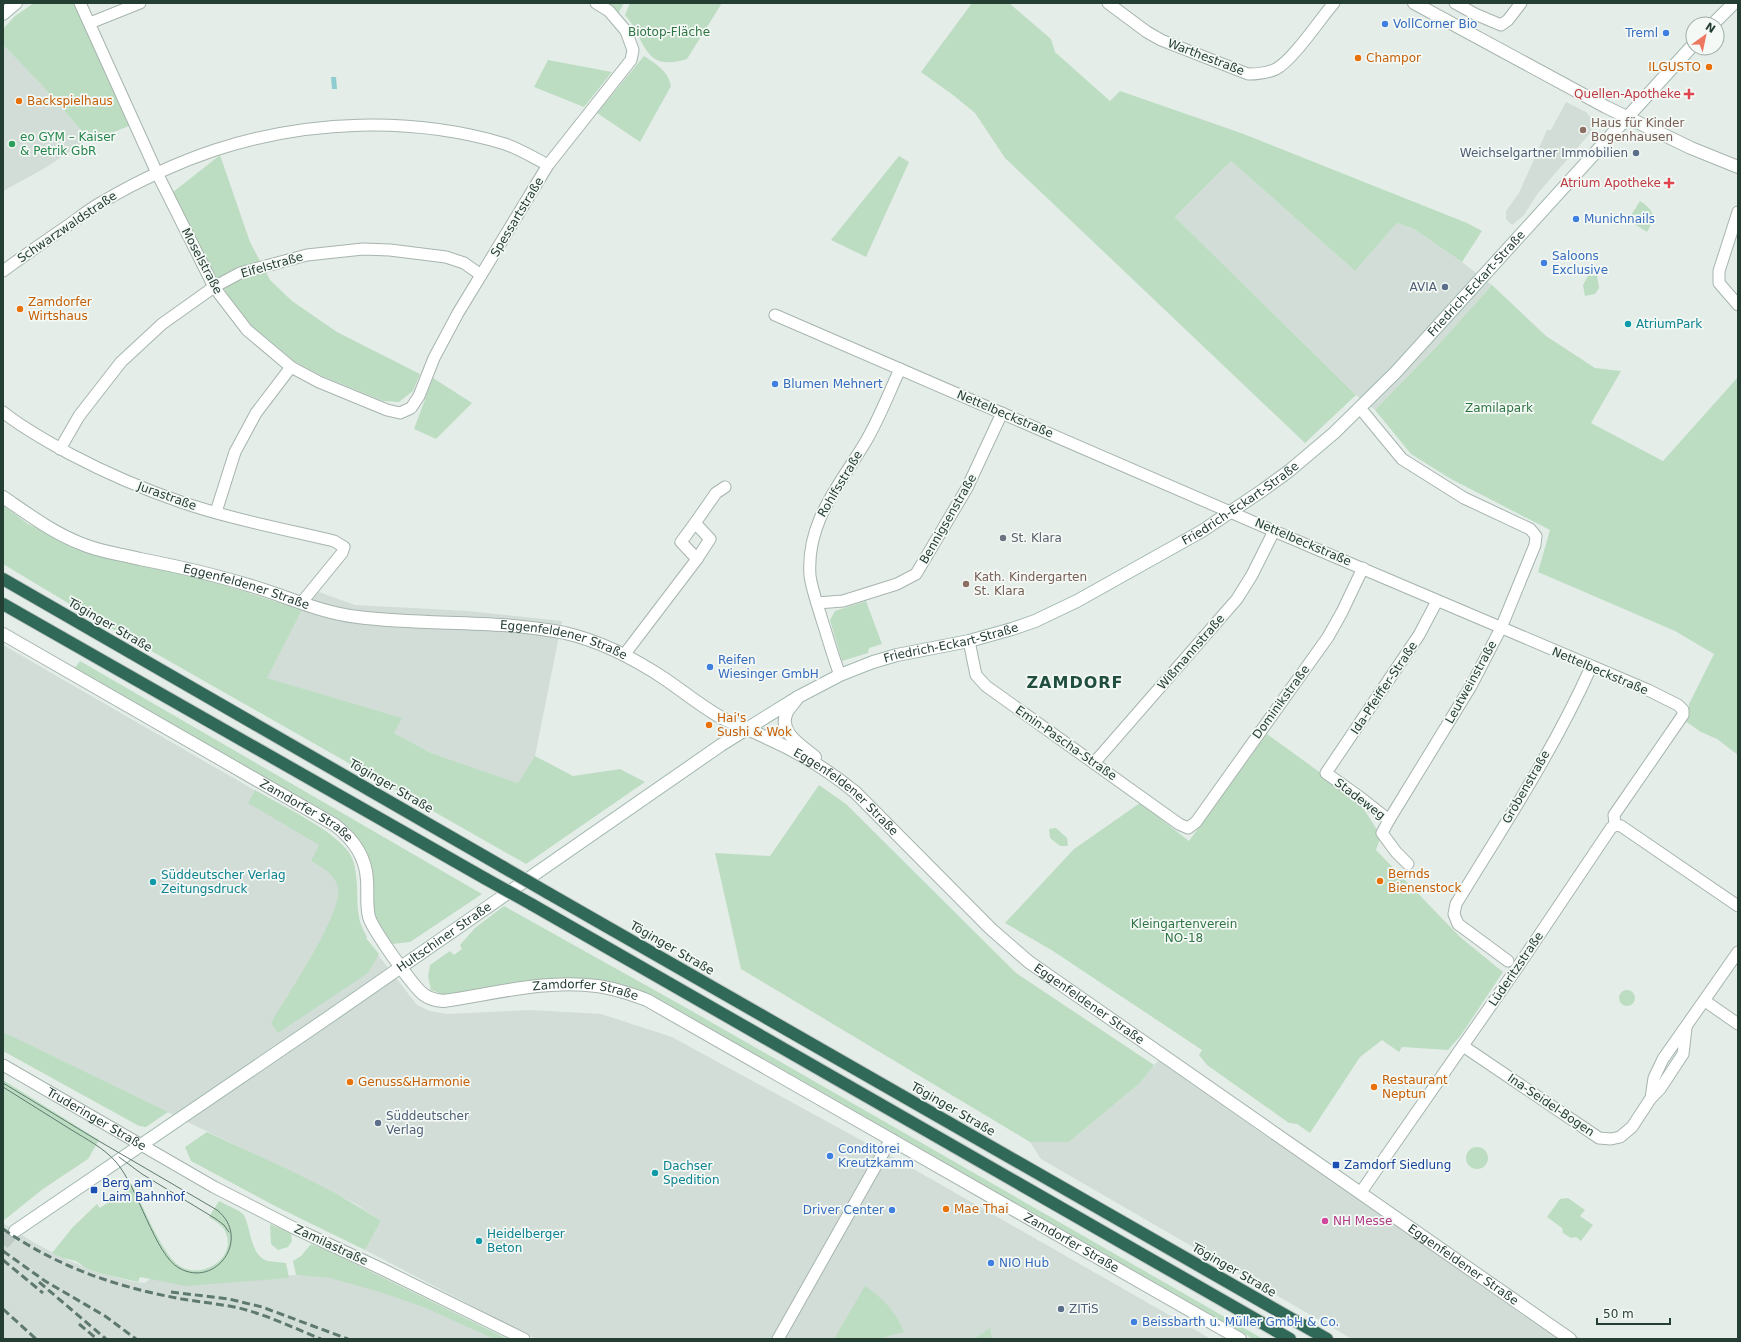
<svg xmlns="http://www.w3.org/2000/svg" width="1741" height="1342" font-family="'DejaVu Sans',sans-serif">
<style>
.built{fill:#d2ddd7}
.green{fill:#bdddc3}
.water{fill:#8eccd0}
.lines{fill:none;stroke-linecap:round;stroke-linejoin:round}
.secondary-tunnel{stroke:#becac4;stroke-width:12;stroke-dasharray:12 6;stroke-linecap:butt}
.minor-casing{stroke:#a7b5ae;stroke-width:13}
.tertiary-casing{stroke:#a7b5ae;stroke-width:14}
.secondary-casing{stroke:#a2b8af;stroke-width:14}
.motorway-casing{stroke:#c2c9c6;stroke-width:14}
.minor{stroke:#fff;stroke-width:11}
.tertiary{stroke:#fff;stroke-width:12}
.secondary{stroke:#fff;stroke-width:12}
.motorway{stroke:#306958;stroke-width:12}
.tram{stroke:#5e796f;stroke-width:1}
.rail{stroke:#5e796f;stroke-width:3;stroke-dasharray:8 4;stroke-linecap:butt}
.motorway-bridge-casing{stroke:#c2c9c6;stroke-width:14;stroke-linecap:butt}
.motorway-bridge{stroke:#306958;stroke-width:12}
.shop-dot{fill:#3f7fe0;stroke:#f4f9f6;stroke-width:1.5}
.food-dot{fill:#e8710a;stroke:#f4f9f6;stroke-width:1.5}
.health-dot{fill:#e0444e;stroke:#f4f9f6;stroke-width:1.5}
.education-dot{fill:#8d6e63;stroke:#f4f9f6;stroke-width:1.5}
.leisure-dot{fill:#2e9e5b;stroke:#f4f9f6;stroke-width:1.5}
.service-dot{fill:#5c6f8a;stroke:#f4f9f6;stroke-width:1.5}
.culture-dot{fill:#0f9aa8;stroke:#f4f9f6;stroke-width:1.5}
.worship-dot{fill:#6b7280;stroke:#f4f9f6;stroke-width:1.5}
.transit-dot{fill:#1a4fb4;stroke:#f4f9f6;stroke-width:1.5}
.hotel-dot{fill:#d1479c;stroke:#f4f9f6;stroke-width:1.5}
.labels{text-anchor:middle;dominant-baseline:central;stroke-width:3.5;stroke-linejoin:round;paint-order:stroke}
.shop-label{font-size:12px;fill:#366cbe;stroke:#f4f9f6;text-anchor:start}
.park-label{font-size:12px;fill:#2f7443;stroke:#f4f9f6}
.street-label{font-size:12px;fill:#243e34;stroke:#f4f9f6}
.food-label{font-size:12px;fill:#c56008;stroke:#f4f9f6;text-anchor:start}
.health-label{font-size:12px;fill:#be3a42;stroke:#f4f9f6;text-anchor:end}
.education-label{font-size:12px;fill:#785e54;stroke:#f4f9f6;text-anchor:start}
.leisure-label{font-size:12px;fill:#27864d;stroke:#f4f9f6;text-anchor:start}
.service-label{font-size:12px;fill:#4e5e75;stroke:#f4f9f6;text-anchor:end}
.culture-label{font-size:12px;fill:#0d838f;stroke:#f4f9f6;text-anchor:start}
.worship-label{font-size:12px;fill:#5b616d;stroke:#f4f9f6;text-anchor:start}
.transit-label{font-size:12px;fill:#164399;stroke:#f4f9f6;text-anchor:start}
.hotel-label{font-size:12px;fill:#b23c85;stroke:#f4f9f6;text-anchor:start}
.district-label{font-size:16px;font-weight:bold;letter-spacing:1px;fill:#204f40;stroke:#f4f9f6}
</style>
<rect width="100%" height="100%" fill="#e4ede8"/>
<!-- built -->
<path class="built" d="M3 45 40 83 89 139 45 168 3 191Z
M1566 102 1586 112 1592 119 1595 124 1592 131 1538 193 1524 215 1512 225 1506 219V211L1519 193 1547 130H1551Z
M1231 161 1355 271 1397 223 1414 229 1462 262 1492 285 1439 344 1375 410 1356 395 1175 217Z
M319 592 355 605 468 611 562 621 535 756 518 783 431 753 394 733 401 718 266 678 302 610Z
M3 645 327 832 349 853 354 863 356 876 357 908 360 922 367 937 365 938 417 1005 430 1011 447 1014 530 1010 601 1014 672 1037 903 1163 1211 1339H536L365 1250 381 1221 356 1204 3 1032Z
M1167 1053 1303 1144 1508 1292 1581 1339H1352L1041 1159 1030 1142H1069L1140 1083 1154 1065Z
M3 1223 33 1242 63 1258 99 1273 134 1282 145 1283 151 1278 272 1275 353 1276 387 1288 494 1339H3Z"/>
<!-- green -->
<path class="green" d="M34 3H74L129 126 99 138 89 139 40 83 3 45V29L15 16Z
M605 3H624L618 14Z
M630 3H722L687 59C642 73 647 40 625 15Z
M972 3H1009L1051 39 1055 52 1110 101 1120 91 1241 133 1467 223 1482 231 1462 262 1414 229 1397 223 1355 271 1231 161 1175 217 1356 395 1305 443 1005 158 975 113 953 95 921 72Z
M644 56C656 64 669 72 671 86L640 142 597 113Z
M548 60 612 72 584 107 534 87Z
M220 155 250 242 270 280 292 301 337 332 420 374 413 391 399 402 383 401 322 376 294 361 253 327 231 299 203 257 172 193Z
M899 156 909 162 866 257 831 240Z
M1640 201C1655 211 1656 216 1647 232L1628 220Z
M1597 275 1599 288 1595 294 1585 296 1583 285 1588 276Z
M1492 285 1546 336 1595 368 1621 371 1591 423 1663 461 1738 377V755L1717 739 1701 732 1685 721 1688 715 1689 704 1714 654 1675 631 1538 572 1550 530 1451 479 1411 454 1375 410 1439 344Z
M433 378 472 403 436 439 414 429Z
M3 505 28 524 98 556 199 577 302 610 267 678 402 718 394 733 431 753 518 783 535 756 573 776 620 769 645 782 526 864 83 612 3 564Z
M866 601 882 644 869 648 868 653 842 661 830 620 835 611Z
M80 661 482 894 410 942 392 944 375 920 370 862 362 846 351 830 340 822 74 669Z
M1267 734 1358 800 1381 836 1376 850 1460 937 1503 972 1461 1035 1448 1050 1402 1047 1399 1052 1382 1040 1360 1057 1310 1133 1297 1124 1289 1123 1207 1065 1199 1055 1202 1050 1053 951 1005 923 1074 849 1140 803 1189 841Z
M819 785 846 804 1016 973 1154 1065 1140 1083 1069 1142H1030L741 969 715 853 770 856Z
M255 790C279 804 336 831 350 854 354 861 355 868 356 875 359 896 354 918 367 937L366 938 379 954 368 973 278 1033 271 1023C286 997 343 913 338 888 335 874 322 867 311 861L319 845 248 803Z
M1056 828 1067 838 1068 846H1060L1050 838 1049 829Z
M504 906 690 1010 1263 1339H1253L685 1014C645 991 611 978 564 979L456 994H442L431 990 428 976 430 965 450 951 454 955 462 949 460 945 475 928Z
M1619 998a8 8 0 1 1 16 0a8 8 0 1 1-16 0Z
M3 1032 24 1042 168 1112 146 1127 139 1126 3 1051Z
M3 1080 99 1140 88 1159 43 1189 3 1221Z
M207 1132C266 1160 327 1184 381 1221L365 1250 277 1207 191 1161 185 1147Z
M1466 1158a11 11 0 1 1 22 0a11 11 0 1 1-22 0Z
M126 1184 127 1186 132 1184C141 1203 162 1252 177 1264 198 1282 239 1259 225 1231 222 1225 215 1221 209 1217L219 1201 239 1211 244 1215C251 1228 250 1256 268 1261 273 1262 280 1262 286 1263L289 1278 186 1286 140 1277 138 1282 99 1273 86 1268 76 1261 63 1258 52 1253 72 1228 97 1204 100 1208 124 1192 122 1188Z
M1568 1198 1585 1210 1580 1216 1593 1225 1581 1241 1576 1237 1571 1238 1563 1233 1562 1228 1547 1217 1560 1199Z
M270 1224 291 1233 292 1241 288 1247 278 1250 271 1244Z
M311 1244 329 1251 508 1339H494L426 1308 380 1292 330 1278 296 1275 293 1261 301 1256Z
M865 1286C883 1298 896 1312 904 1332L877 1339H834Z
M990 1328 992 1339H974Z"/>
<!-- water -->
<path class="water" d="M331 77H336L337 89H332Z"/>
<g class="lines">
<!-- secondary-tunnel -->
<path class="secondary-tunnel" d="M3 1244 15 1231"/>
<!-- minor casing -->
<g class="minor-casing">
<g id="minor">
<path d="M80 3 157 173 214 287 247 330 291 367 319 382 387 410 400 413 411 408 419 396 434 358 458 313 548 165 631 60 633 50 626 31 609 11 596 3"/>
<path d="M1108 3 1147 32 1161 40 1248 74C1258 74 1267 73 1276 69 1293 60 1320 19 1334 3"/>
<path d="M1455 3 1475 14 1501 25 1508 20 1521 3"/>
<path d="M90 23 140 3"/>
<path d="M1738 212 1719 271V283L1738 305"/>
<path d="M3 271C25 255 48 239 70 224 81 216 91 208 102 202 138 181 176 163 215 150 307 120 412 116 505 144 520 149 534 158 548 165"/>
<path d="M775 315 1274 531 1648 690 1678 705 1683 710V715L1614 815 1615 825"/>
<path d="M1360 408 1402 459 1464 498 1530 529 1536 536 1535 545 1501 628 1471 686 1389 820"/>
<path d="M3 412C24 429 47 441 70 454 106 473 143 489 181 502 231 519 283 529 334 541L344 547 342 553 302 602"/>
<path d="M60 449 79 416 121 362 162 324 214 287 240 273 307 255 363 249 390 250 446 257 464 263 481 275"/>
<path d="M216 512 235 452 256 413 291 367"/>
<path d="M697 559 710 539 695 523 716 493 725 487"/>
<path d="M817 603 843 601 897 584 916 574 967 488 1002 413"/>
<path d="M969 641 976 675 986 686 1179 824 1188 828 1196 822 1328 637 1342 612 1363 568"/>
<path d="M624 655 697 559 681 542 695 523"/>
<path d="M840 675C833 657 828 638 822 620 818 606 812 590 810 576 806 521 840 485 866 441 879 419 889 393 900 369"/>
<path d="M1094 763 1237 599 1252 575 1274 531"/>
<path d="M1615 825 1621 826 1738 906"/>
<path d="M1408 864 1396 852 1382 833 1389 820 1361 798 1326 773 1419 635 1437 601"/>
<path d="M1508 961 1458 924 1454 914 1456 904C1503 827 1554 750 1591 667"/>
<path d="M1705 1001 1738 1024"/>
<path d="M1463 1046 1599 1138 1611 1139 1620 1137 1632 1127 1651 1098 1660 1089 1683 1054 1686 1028"/>
<path id="s1" d="M3 1065 214 1187 294 1228 382 1269 524 1339"/>
<path d="M1651 1098 1654 1078 1663 1059 1738 952"/>
<path d="M1361 1192 1517 968 1611 828 1615 825"/>
<path d="M778 1339 891 1139"/>
</g>
</g>
<!-- tertiary casing -->
<g class="tertiary-casing">
<g id="tertiary">
<path d="M1414 3 1606 107 1691 148 1738 167"/>
<path id="s2" d="M3 497C28 514 53 533 82 544 100 552 121 554 140 559 176 566 212 574 248 585 284 595 320 613 358 617 427 626 496 619 565 633 600 641 635 659 665 679 684 692 702 707 722 718 736 725 751 730 765 737 797 751 828 770 855 792L991 929 1029 962 1570 1339"/>
<path id="s3" d="M3 634 335 825C353 839 366 856 367 880 368 892 366 905 369 917 373 930 412 985 423 994 429 999 435 1000 443 1001 493 994 546 979 597 986 614 988 631 994 647 1000L1240 1339"/>
<path d="M798 697C795 702 790 707 787 712 777 732 802 746 815 757"/>
</g>
</g>
<!-- secondary casing -->
<g class="secondary-casing">
<g id="secondary">
<path d="M3 14 16 3"/>
<path d="M1713 24 1734 3"/>
<path id="s4" d="M15 1231 329 1017 721 745 798 697 840 675 873 662 897 655 969 641 1012 629 1035 621 1077 601 1202 531 1263 490 1289 471 1334 433 1396 372 1693 45"/>
</g>
</g>
<!-- motorway casing -->
<g class="motorway-casing">
<path id="motorway" d="M3 579 503 867
M3 604 486 879
M548 893 1327 1339
M531 904 1290 1339"/>
</g>
<!-- minor -->
<use href="#minor" class="minor"/>
<!-- tertiary -->
<use href="#tertiary" class="tertiary"/>
<!-- secondary -->
<use href="#secondary" class="secondary"/>
<!-- motorway -->
<use href="#motorway" class="motorway"/>
<!-- tram -->
<path class="tram" d="M3 1083 92 1137 217 1210C252 1238 216 1289 179 1268 155 1255 138 1187 116 1162 104 1148 86 1139 70 1129 48 1115 25 1101 3 1087
M119 1157 142 1174 216 1219 224 1225 229 1232"/>
<!-- rail -->
<path class="rail" d="M3 1229C58 1267 116 1287 182 1299 201 1302 220 1304 239 1308 267 1315 294 1328 321 1339
M3 1251 45 1281 105 1316 136 1339
M3 1260 43 1293
M39 1282 106 1339
M171 1292 229 1299 262 1307 348 1339
M3 1309 36 1339
M79 1324 97 1339"/>
<!-- motorway-bridge casing -->
<g class="motorway-bridge-casing">
<path id="motorway-bridge" d="M503 867 548 893
M486 879 531 904"/>
</g>
<!-- motorway-bridge -->
<use href="#motorway-bridge" class="motorway-bridge"/>
</g>
<!-- markers -->
<g class="shop-dot">
<circle cx="1385" cy="24" r="4"/>
<circle cx="1666" cy="33" r="4"/>
<circle cx="1576" cy="219" r="4"/>
<circle cx="1544" cy="263" r="4"/>
<circle cx="775" cy="384" r="4"/>
<circle cx="710" cy="667" r="4"/>
<circle cx="830" cy="1156" r="4"/>
<circle cx="892" cy="1210" r="4"/>
<circle cx="991" cy="1263" r="4"/>
<circle cx="1134" cy="1322" r="4"/>
</g>
<g class="food-dot">
<circle cx="1358" cy="58" r="4"/>
<circle cx="1709" cy="67" r="4"/>
<circle cx="19" cy="101" r="4"/>
<circle cx="20" cy="309" r="4"/>
<circle cx="709" cy="725" r="4"/>
<circle cx="1380" cy="881" r="4"/>
<circle cx="350" cy="1082" r="4"/>
<circle cx="1374" cy="1087" r="4"/>
<circle cx="946" cy="1209" r="4"/>
</g>
<g class="health-dot">
<path d="M1687 88h4v4h4v4h-4v4h-4v-4h-4v-4h4z"/>
<path d="M1667 177h4v4h4v4h-4v4h-4v-4h-4v-4h4z"/>
</g>
<g class="education-dot">
<circle cx="1583" cy="130" r="4"/>
<circle cx="966" cy="584" r="4"/>
</g>
<circle class="leisure-dot" cx="12" cy="144" r="4"/>
<g class="service-dot">
<circle cx="1636" cy="153" r="4"/>
<circle cx="1445" cy="287" r="4"/>
<circle cx="378" cy="1123" r="4"/>
<circle cx="1061" cy="1309" r="4"/>
</g>
<g class="culture-dot">
<circle cx="1628" cy="324" r="4"/>
<circle cx="153" cy="882" r="4"/>
<circle cx="655" cy="1173" r="4"/>
<circle cx="479" cy="1241" r="4"/>
</g>
<circle class="worship-dot" cx="1003" cy="538" r="4"/>
<g class="transit-dot">
<rect x="1332" y="1161" width="8" height="8" rx="2"/>
<rect x="90" y="1186" width="8" height="8" rx="2"/>
</g>
<circle class="hotel-dot" cx="1325" cy="1221" r="4"/>
<g class="labels">
<!-- shop labels -->
<g class="shop-label">
<text x="1393" y="24">VollCorner Bio</text>
<text x="1658" y="33" text-anchor="end">Treml</text>
<text x="1584" y="219">Munichnails</text>
<text x="1552" y="256">Saloons<tspan x="1552" dy="14">Exclusive</tspan></text>
<text x="783" y="384">Blumen Mehnert</text>
<text x="718" y="660">Reifen<tspan x="718" dy="14">Wiesinger GmbH</tspan></text>
<text x="838" y="1149">Conditorei<tspan x="838" dy="14">Kreutzkamm</tspan></text>
<text x="884" y="1210" text-anchor="end">Driver Center</text>
<text x="999" y="1263">NIO Hub</text>
<text x="1142" y="1322">Beissbarth u. Müller GmbH &amp; Co.</text>
</g>
<!-- park labels -->
<g class="park-label">
<text x="669" y="32">Biotop-Fläche</text>
<text x="1499" y="408">Zamilapark</text>
<text x="1184" y="924">Kleingartenverein<tspan x="1184" dy="14">NO-18</tspan></text>
</g>
<!-- street labels -->
<g class="street-label">
<text transform="translate(1206 57) rotate(21)">Warthestraße</text>
<text transform="translate(517 217) rotate(-59)">Spessartstraße</text>
<text transform="translate(67 227) rotate(-34)">Schwarzwaldstraße</text>
<text transform="translate(202 261) rotate(62)">Moselstraße</text>
<text transform="translate(272 265) rotate(-16)">Eifelstraße</text>
<text stroke="none"><textPath href="#s4" startOffset="1759">Friedrich-Eckart-Straße</textPath></text>
<text transform="translate(1005 414) rotate(23)">Nettelbeckstraße</text>
<text transform="translate(840 484) rotate(-59)">Rohlfsstraße</text>
<text transform="translate(167 496) rotate(20)">Jurastraße</text>
<text stroke="none"><textPath href="#s4" startOffset="1435">Friedrich-Eckart-Straße</textPath></text>
<text transform="translate(948 519) rotate(-60)">Bennigsenstraße</text>
<text transform="translate(1303 542) rotate(23)">Nettelbeckstraße</text>
<text stroke="none"><textPath href="#s2" startOffset="262">Eggenfeldener Straße</textPath></text>
<text transform="translate(110 625) rotate(30)">Töginger Straße</text>
<text stroke="none"><textPath href="#s2" startOffset="586">Eggenfeldener Straße</textPath></text>
<text stroke="none"><textPath href="#s4" startOffset="1111">Friedrich-Eckart-Straße</textPath></text>
<text transform="translate(1191 652) rotate(-49)">Wißmannstraße</text>
<text transform="translate(1600 671) rotate(23)">Nettelbeckstraße</text>
<text transform="translate(1471 682) rotate(-61)">Leutweinstraße</text>
<text transform="translate(1384 688) rotate(-56)">Ida-Pfeiffer-Straße</text>
<text transform="translate(1281 702) rotate(-54)">Dominikstraße</text>
<text transform="translate(1066 743) rotate(35)">Emin-Pascha-Straße</text>
<text transform="translate(391 786) rotate(30)">Töginger Straße</text>
<text transform="translate(1526 787) rotate(-60)">Gröbenstraße</text>
<text stroke="none"><textPath href="#s2" startOffset="911">Eggenfeldener Straße</textPath></text>
<text transform="translate(1360 799) rotate(37)">Stadeweg</text>
<text stroke="none"><textPath href="#s3" startOffset="351">Zamdorfer Straße</textPath></text>
<text stroke="none"><textPath href="#s4" startOffset="520">Hultschiner Straße</textPath></text>
<text transform="translate(672 948) rotate(30)">Töginger Straße</text>
<text transform="translate(1516 969) rotate(-56)">Lüderitzstraße</text>
<text stroke="none"><textPath href="#s3" startOffset="746">Zamdorfer Straße</textPath></text>
<text stroke="none"><textPath href="#s2" startOffset="1235">Eggenfeldener Straße</textPath></text>
<text transform="translate(1551 1105) rotate(34)">Ina-Seidel-Bogen</text>
<text transform="translate(953 1109) rotate(30)">Töginger Straße</text>
<text stroke="none"><textPath href="#s1" startOffset="108">Truderinger Straße</textPath></text>
<text stroke="none"><textPath href="#s3" startOffset="1298">Zamdorfer Straße</textPath></text>
<text transform="translate(331 1245) rotate(25)">Zamilastraße</text>
<text stroke="none"><textPath href="#s2" startOffset="1691">Eggenfeldener Straße</textPath></text>
<text transform="translate(1234 1270) rotate(30)">Töginger Straße</text>
</g>
<!-- food labels -->
<g class="food-label">
<text x="1366" y="58">Champor</text>
<text x="1701" y="67" text-anchor="end">ILGUSTO</text>
<text x="27" y="101">Backspielhaus</text>
<text x="28" y="302">Zamdorfer<tspan x="28" dy="14">Wirtshaus</tspan></text>
<text x="717" y="718">Hai's<tspan x="717" dy="14">Sushi &amp; Wok</tspan></text>
<text x="1388" y="874">Bernds<tspan x="1388" dy="14">Bienenstock</tspan></text>
<text x="1382" y="1080">Restaurant<tspan x="1382" dy="14">Neptun</tspan></text>
<text x="358" y="1082">Genuss&amp;Harmonie</text>
<text x="954" y="1209">Mae Thai</text>
</g>
<!-- health labels -->
<g class="health-label">
<text x="1681" y="94">Quellen-Apotheke</text>
<text x="1661" y="183">Atrium Apotheke</text>
</g>
<!-- education labels -->
<g class="education-label">
<text x="1591" y="123">Haus für Kinder<tspan x="1591" dy="14">Bogenhausen</tspan></text>
<text x="974" y="577">Kath. Kindergarten<tspan x="974" dy="14">St. Klara</tspan></text>
</g>
<!-- leisure labels -->
<g class="leisure-label">
<text x="20" y="137">eo GYM – Kaiser<tspan x="20" dy="14">&amp; Petrik GbR</tspan></text>
</g>
<!-- service labels -->
<g class="service-label">
<text x="1628" y="153">Weichselgartner Immobilien</text>
<text x="1437" y="287">AVIA</text>
<text x="386" y="1116" text-anchor="start">Süddeutscher<tspan x="386" dy="14">Verlag</tspan></text>
<text x="1069" y="1309" text-anchor="start">ZITiS</text>
</g>
<!-- culture labels -->
<g class="culture-label">
<text x="1636" y="324">AtriumPark</text>
<text x="161" y="875">Süddeutscher Verlag<tspan x="161" dy="14">Zeitungsdruck</tspan></text>
<text x="663" y="1166">Dachser<tspan x="663" dy="14">Spedition</tspan></text>
<text x="487" y="1234">Heidelberger<tspan x="487" dy="14">Beton</tspan></text>
</g>
<!-- worship labels -->
<g class="worship-label">
<text x="1011" y="538">St. Klara</text>
</g>
<!-- transit labels -->
<g class="transit-label">
<text x="1344" y="1165">Zamdorf Siedlung</text>
<text x="102" y="1183">Berg am<tspan x="102" dy="14">Laim Bahnhof</tspan></text>
</g>
<!-- hotel labels -->
<g class="hotel-label">
<text x="1333" y="1221">NH Messe</text>
</g>
<!-- district labels -->
<g class="district-label">
<text x="1075" y="682">ZAMDORF</text>
</g>
</g>
<!-- border -->
<rect width="1741" height="1342" fill="none" stroke="#243e34" stroke-width="8"/>
<!-- north arrow -->
<g transform="translate(1705 36) rotate(33)"><circle r="19" fill="#f4f9f6" stroke="#a1aea8"/>
<path d="M0-3L7 15L0 10L-7 15Z" fill="#ed7761"/>
<text y="-6" font-size="11" font-weight="bold" text-anchor="middle" fill="#243e34">N</text>
</g>
<!-- scale -->
<path d="M1597 1318v6h73v-6" fill="none" stroke="#243e34" stroke-width="2"/>
<text x="1603" y="1318" font-size="12" fill="#243e34" stroke="#f4f9f6" stroke-width="3" paint-order="stroke">50 m</text>
</svg>
